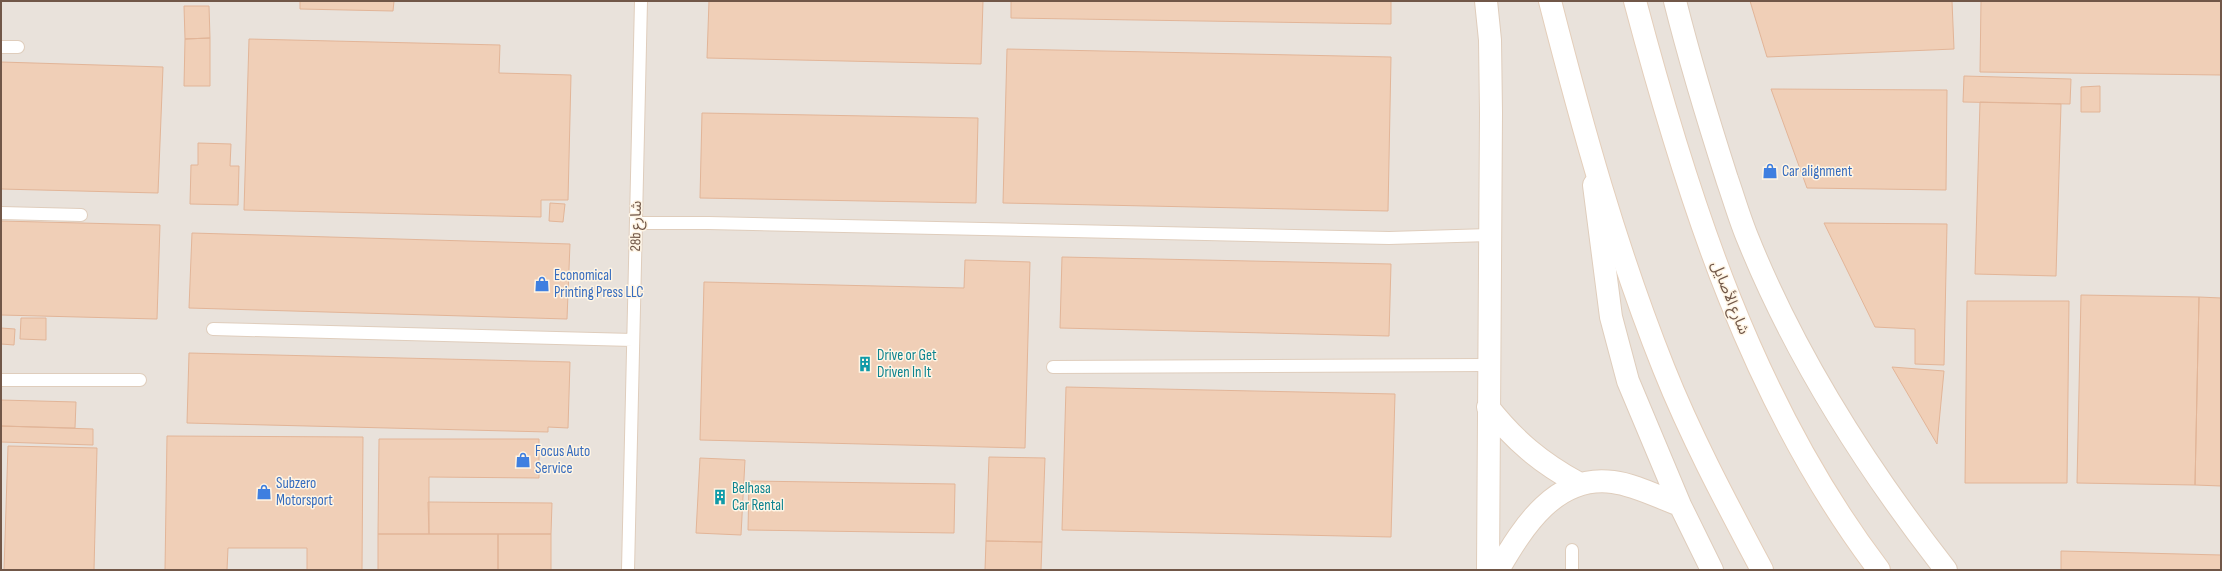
<svg xmlns="http://www.w3.org/2000/svg" width="2222" height="571" font-family="'Sofia Sans Condensed','Noto Sans Arabic',sans-serif">
<style>
.industrial{fill:#e9e2db}
.building{fill:#f0cfb7;stroke:#e2b598}
.lines{fill:none;stroke-linecap:round;stroke-linejoin:round}
.lane-casing{stroke:#dfcdbc;stroke-width:14}
.street-casing{stroke:#dfcdbc;stroke-width:24}
.secondary-casing{stroke:#e4ceba;stroke-width:24}
.lane{stroke:#fff;stroke-width:12}
.street{stroke:#fff;stroke-width:22}
.secondary{stroke:#fff;stroke-width:22}
.labels{text-anchor:middle;dominant-baseline:central;stroke-width:3;stroke-linejoin:round;paint-order:stroke}
.shop-label{font-size:15px;fill:#366cbe;stroke:#fff5e5;text-anchor:start}
.street-label{font-size:15px;fill:#715748;stroke:#fff5e5}
.culture-label{font-size:15px;fill:#0d838f;stroke:#fff5e5;text-anchor:start}
</style>
<rect width="100%" height="100%" fill="#fbf1df"/>
<!-- industrial -->
<path class="industrial" d="M1 1H2221V570H1Z"/>
<!-- building -->
<path class="building" d="M300 1H394L393 11 300 9Z
M709 1H983L981 64 707 58Z
M1011 1H1391V24L1011 18Z
M1750 1H1952L1954 49 1767 57Z
M1981 1H2221V75L1980 72Z
M184 6H209L210 38 185 39Z
M210 38V86H184L185 39Z
M249 39 500 45 499 73 571 75 568 200H541V217L244 210Z
M1007 49 1391 57 1388 211 1003 203Z
M1 62 163 67 158 193 1 189Z
M1964 76 2071 79 2070 104 1963 102Z
M2100 86V112H2081V87Z
M1771 89 1947 90 1946 190 1807 188Z
M1980 102 2061 104 2056 276 1975 274Z
M702 113 978 118 976 203 700 198Z
M198 143 231 144 230 166H239L238 205 190 204 191 165H198Z
M550 203 565 204 563 222 549 221Z
M1 221 160 225 157 319 1 315Z
M1824 223 1947 224 1944 365 1915 364V329L1875 327Z
M192 233 570 244 567 319 189 308Z
M1062 257 1391 264 1389 336 1060 328Z
M965 260 1030 262 1025 448 700 440 704 282 964 288Z
M2081 295 2199 297 2195 485 2077 483Z
M2199 297 2221 298V486L2195 485Z
M1967 301H2069L2067 483H1965Z
M21 318H46V340L20 339Z
M1 328 15 329 14 345 1 344Z
M189 353 570 362 568 428 548 427V432L187 423Z
M1892 367 1944 371 1937 444Z
M1066 387 1395 394 1391 537 1062 530Z
M1 400 76 402 75 428 1 426Z
M1 426 93 429V445L1 442Z
M167 436 363 437 362 570H307V548H228L227 570H165Z
M379 439H539V478L429 477V534H378Z
M8 446 97 448 94 570H4Z
M989 457 1045 458 1042 542 986 541Z
M700 458 745 460 741 535 696 533Z
M749 481 955 484 954 533 748 530Z
M428 502 552 503 551 534H429Z
M378 534H498V570H378Z
M498 534H551V570H498Z
M986 541 1042 542 1041 570H985Z
M2061 551 2221 555V570H2061Z"/>
<g class="lines">
<!-- lane casing -->
<g class="lane-casing">
<path id="lane" d="M1 47H18
M1 213 81 215
M636 223H708L1389 238 1490 235
M213 329 633 340
M1053 367 1488 365
M1 380H140
M628 570 641 1
M1572 570V550"/>
</g>
<!-- street casing -->
<g class="street-casing">
<path id="street" d="M1486 1 1490 40 1491 113 1488 570
M1675 1C1690 61 1708 120 1727 179 1734 199 1740 220 1748 239 1796 358 1867 469 1946 570
M1594 185 1611 317 1628 381 1680 505 1712 570
M1488 407C1515 441 1540 462 1578 483
M1498 570C1523 527 1556 474 1613 482 1636 485 1658 497 1680 505"/>
</g>
<!-- secondary casing -->
<g class="secondary-casing">
<path id="secondary" d="M1550 1C1582 126 1616 249 1664 369 1692 439 1727 504 1762 570
M1635 1C1688 201 1753 404 1879 570"/>
</g>
<!-- lane -->
<use href="#lane" class="lane"/>
<!-- street -->
<use href="#street" class="street"/>
<!-- secondary -->
<use href="#secondary" class="secondary"/>
</g>
<!-- icons -->
<defs>
<g id="shop-bare" transform="scale(1.2)"><path d="M-5-2.5h2.3a2.7 3.5 0 0 1 5.4 0H5L5.5 6h-11ZM-1.5-2.5h3a1.5 2.3 0 0 0-3 0Z" fill="#3f7fe0" stroke="#fff5e5" stroke-width="2.5" paint-order="stroke"/></g>
<g id="building-bare" transform="scale(1.2)"><path d="M-4-6H4V6H1V3H-1V6H-4ZM-2.5-4.3h1.7v1.8h-1.7ZM.8-4.3h1.7v1.8H.8ZM-2.5-1h1.7V.8h-1.7ZM.8-1h1.7V.8H.8Z" fill="#0f9aa8" stroke="#fff5e5" stroke-width="2.5" paint-order="stroke"/></g>
</defs>
<g fill-rule="evenodd">
<use href="#shop-bare" x="1770" y="171"/>
<use href="#shop-bare" x="542" y="284"/>
<use href="#building-bare" x="865" y="364"/>
<use href="#shop-bare" x="523" y="460"/>
<use href="#shop-bare" x="264" y="492"/>
<use href="#building-bare" x="720" y="497"/>
</g>
<g class="labels">
<!-- shop labels -->
<g class="shop-label">
<text x="1782" y="171">Car alignment</text>
<text x="554" y="275">Economical<tspan x="554" dy="17">Printing Press LLC</tspan></text>
<text x="535" y="451">Focus Auto<tspan x="535" dy="17">Service</tspan></text>
<text x="276" y="483">Subzero<tspan x="276" dy="17">Motorsport</tspan></text>
</g>
<!-- street labels -->
<g class="street-label">
<text transform="translate(636 226) rotate(-89)">28b شارع</text>
<text transform="translate(1730 298) rotate(68)">شارع الأصايل</text>
</g>
<!-- culture labels -->
<g class="culture-label">
<text x="877" y="355">Drive or Get<tspan x="877" dy="17">Driven In It</tspan></text>
<text x="732" y="488">Belhasa<tspan x="732" dy="17">Car Rental</tspan></text>
</g>
</g>
<!-- border -->
<rect width="2222" height="571" fill="none" stroke="#715748" stroke-width="4"/>
</svg>
